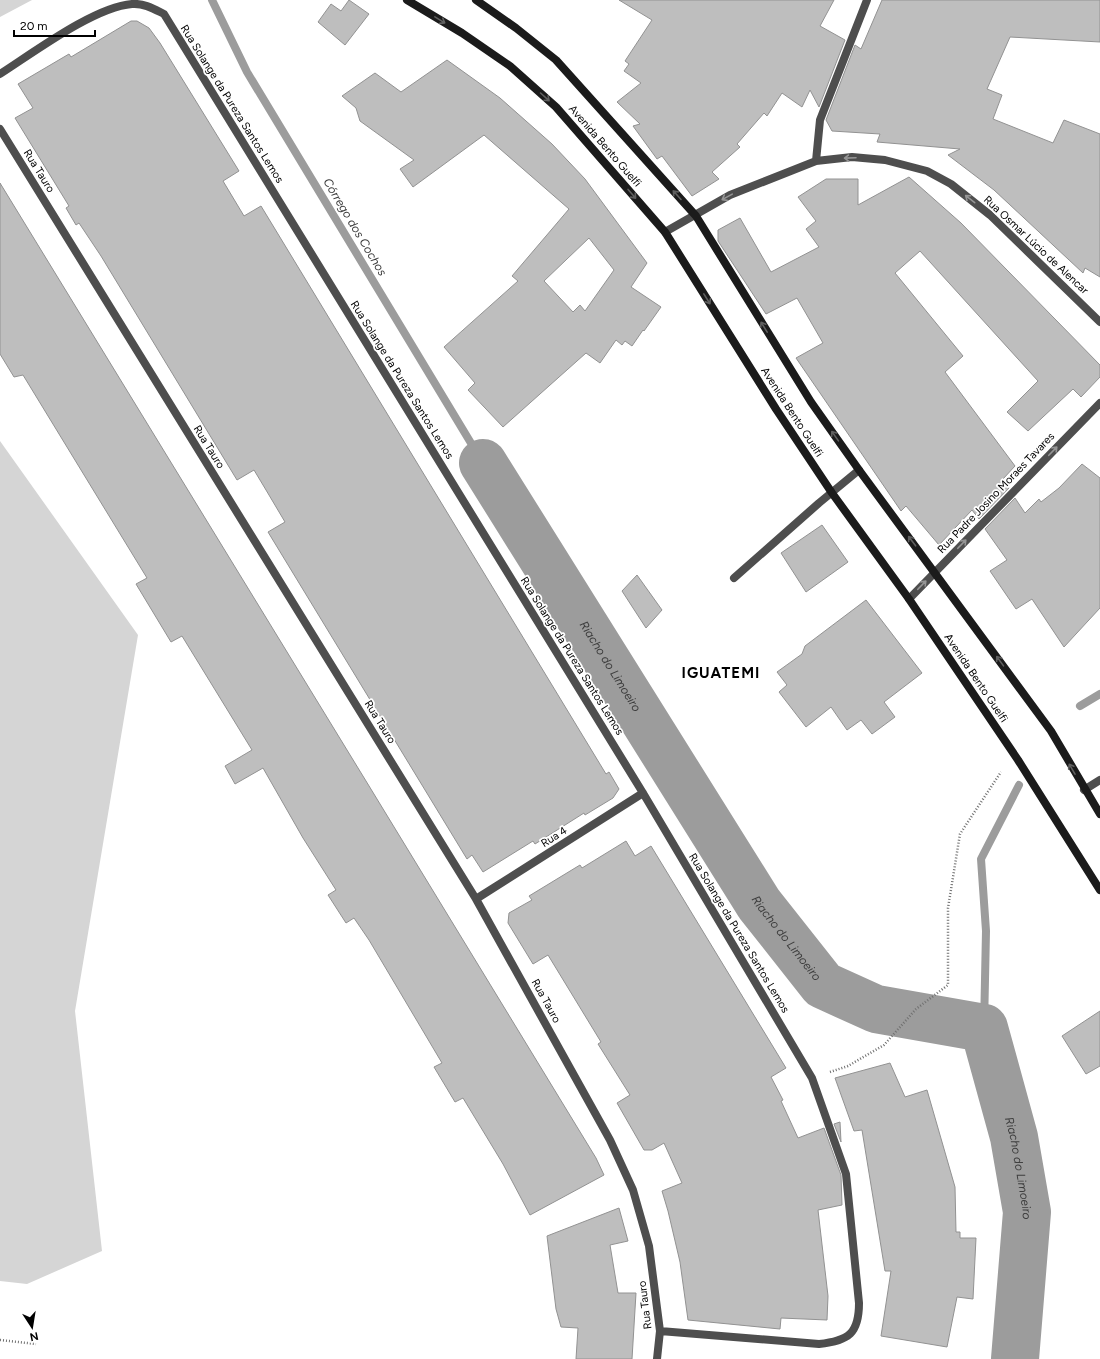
<svg xmlns="http://www.w3.org/2000/svg" width="1100" height="1359" font-family="Figtree,sans-serif">
<style>
.green{fill:#d5d5d5}
.lines{fill:none;stroke-linecap:round;stroke-linejoin:round}
.stream{stroke:#9c9c9c;stroke-width:8}
.river{stroke:#9c9c9c;stroke-width:48}
.building{fill:#bebebe;stroke:#929292;fill-rule:evenodd}
.path{stroke:#707070;stroke-width:2.5;stroke-dasharray:1 2;stroke-linecap:butt}
.lane{stroke:#4e4e4e;stroke-width:8}
.street{stroke:#4e4e4e;stroke-width:8}
.secondary{stroke:#1b1b1b;stroke-width:8}
.oneway{stroke:#5f5f5f}
.oneway2{stroke:#959595}
.labels{text-anchor:middle;dominant-baseline:central;stroke-width:3.5;stroke-linejoin:round;paint-order:stroke}
.street-label{font-size:11px;fill:#000;stroke:#fff}
.water-label{font-size:12px;font-style:italic;fill:#3d3d3d;stroke:#fff}
.district-label{font-size:15px;font-weight:bold;letter-spacing:1px;fill:#000;stroke:#fff}
</style>
<rect width="100%" height="100%" fill="#fff"/>
<!-- green -->
<path class="green" d="M0 0H32L0 17Z
M0 441 138 635 75 1011 102 1251 27 1284 0 1281Z"/>
<g class="lines">
<!-- stream -->
<path class="stream" d="M212 0 247 72 483 463
M1080 706 1100 694
M984 1028 986 931 981 859 1019 785"/>
<!-- river -->
<path class="river" id="s1" d="M483 463 759 904 823 985 876 1009 984 1028 1014 1137 1027 1212 1015 1359"/>
</g>
<!-- building -->
<path class="building" d="M349 0 369 14 345 45 318 22 331 4 341 11Z
M619 0H834L820 26 845 40 819 107 810 90 802 107 782 93 767 116 764 113 737 144 740 147 712 172 719 179 692 196 662 156 657 159 633 126 640 124 617 102 641 83 624 71 629 64 625 61 652 20Z
M882 0H1100V42L1010 37 987 89 1002 95 993 119 1053 143 1064 120 1100 134V277L1085 268 1083 273 994 190 948 155 960 149 877 142 880 134 832 131 826 120 855 45 861 49Z
M131 21H137L149 28 160 43 239 171 223 181 244 216 261 206 606 774 609 772 619 789 613 798 585 815 584 813 535 844 533 841 483 872 472 855 467 859 268 532 285 522 266 490 254 470 237 480 101 256 79 223 76 225 66 208 69 206 15 118 33 108 18 84 69 54 71 57Z
M447 60 500 98 552 144 585 179 647 263 631 287 661 307 644 331 643 330 632 346 625 341 622 345 616 340 600 363 586 353 503 427 468 390 475 383 444 347 518 281 512 276 569 209 484 135 413 187 400 169 414 160 360 121 356 108 342 96 375 73 401 92ZM589 238 614 270 585 311 580 305 573 312 544 281Z
M909 177 961 223 1100 365V377L1081 397 1073 389 1028 431 1007 412 1038 381 920 251 895 273 963 356 945 372 1015 466 1003 479 1009 488 979 519 972 510 939 545 906 506 901 511 796 358 823 343 797 298 766 314 718 241V230L740 218 771 272 819 247 806 229 816 221 798 197 826 179H858V205Z
M0 183 366 781 596 1158 604 1175 530 1215 503 1164 463 1098 455 1102 434 1067 442 1063 369 940 354 918 346 923 328 895 336 890 303 838 263 768 235 784 225 766 252 750 182 636 171 642 136 584 147 578 23 375 14 377 0 354Z
M1082 464 1100 478V608L1064 647 1032 599 1016 609 990 571 1007 560 985 529 1015 498 1025 513 1039 499 1041 502 1059 488Z
M822 525 848 562 806 592 781 553Z
M637 575 662 610 646 628 622 591Z
M866 600 922 673 884 702 895 717 872 734 861 720 847 730 831 707 806 727 779 692 787 685 777 672 802 654 805 646Z
M626 841 635 856 651 846 786 1068 771 1077 783 1100 781 1101 798 1138 824 1128 841 1175 842 1205 818 1210 828 1296 827 1320 781 1318 780 1329 688 1320 680 1262 668 1211 662 1191 682 1183 664 1143 652 1150H644L617 1103 630 1095 598 1044 601 1042 548 955 533 964 508 923 509 913 532 900 529 896 580 865 582 868Z
M1100 1011V1066L1086 1074 1062 1036Z
M890 1063 905 1097 927 1090 955 1187 956 1232H960V1238H976L973 1299 957 1297 947 1347 881 1336 891 1271H885L862 1130 854 1131 835 1078Z
M840 1122 841 1142 834 1124Z
M619 1208 628 1241 610 1245 618 1293H636L632 1359H576L578 1328 561 1327 556 1309 547 1236Z"/>
<g class="lines">
<!-- path -->
<path class="path" d="M830 1072 848 1066 884 1045 916 1009 948 985V908L960 834 1001 772
M0 1340 36 1344"/>
<!-- lane -->
<path class="lane" d="M734 578 819 503 859 470
M1084 790 1100 780"/>
<!-- street -->
<path class="street" d="M0 74C33 53 94 7 132 4 144 3 154 9 164 14L643 793 812 1078 846 1174 859 1303C859 1333 849 1341 819 1344L660 1331
M0 129 476 899 610 1140 633 1190 649 1246 660 1331 657 1359
M816 161 820 120 867 0
M665 232 730 195 816 161 852 157 885 160 927 171 951 184 990 215 1100 322
M909 599 1100 403
M476 899 643 793"/>
<!-- secondary -->
<path class="secondary" d="M407 0 462 33 510 66 556 107 665 232 776 409 832 493 909 599 1018 760 1100 890
M476 0 516 28 556 60 696 216 811 402 859 470 1051 731 1100 814"/>
</g>
<!-- one-way arrows -->
<defs><path id="oneway-shaft" d="M-6 0H5M1.5-3L5.5 0L1.5 3" fill="none" stroke-width="1.6" stroke-linecap="round" stroke-linejoin="round"/></defs>
<g class="oneway">
<use href="#oneway-shaft" transform="translate(440 20) rotate(31)"/>
<use href="#oneway-shaft" transform="translate(545 97) rotate(42)"/>
<use href="#oneway-shaft" transform="translate(632 194) rotate(49)"/>
<use href="#oneway-shaft" transform="translate(677 195) rotate(-132)"/>
<use href="#oneway-shaft" transform="translate(707 299) rotate(58)"/>
<use href="#oneway-shaft" transform="translate(764 327) rotate(-122)"/>
<use href="#oneway-shaft" transform="translate(835 436) rotate(-125)"/>
<use href="#oneway-shaft" transform="translate(912 541) rotate(-127)"/>
<use href="#oneway-shaft" transform="translate(1000 661) rotate(-126)"/>
<use href="#oneway-shaft" transform="translate(1072 769) rotate(-120)"/>
</g>
<g class="oneway2">
<use href="#oneway-shaft" transform="translate(850 158) rotate(178)"/>
<use href="#oneway-shaft" transform="translate(727 197) rotate(151)"/>
<use href="#oneway-shaft" transform="translate(970 199) rotate(-142)"/>
<use href="#oneway-shaft" transform="translate(1053 451) rotate(-46)"/>
<use href="#oneway-shaft" transform="translate(962 544) rotate(-46)"/>
<use href="#oneway-shaft" transform="translate(922 585) rotate(-46)"/>
</g>
<g class="labels">
<!-- street labels -->
<g class="street-label">
<text transform="translate(232 104) rotate(58)">Rua Solange da Pureza Santos Lemos</text>
<text transform="translate(605 146) rotate(49)">Avenida Bento Guelfi</text>
<text transform="translate(39 171) rotate(58)">Rua Tauro</text>
<text transform="translate(1036 245) rotate(43)">Rua Osmar Lúcio de Alencar</text>
<text transform="translate(402 380) rotate(58)">Rua Solange da Pureza Santos Lemos</text>
<text transform="translate(792 412) rotate(57)">Avenida Bento Guelfi</text>
<text transform="translate(209 447) rotate(58)">Rua Tauro</text>
<text transform="translate(996 493) rotate(-46)">Rua Padre Josino Moraes Tavares</text>
<text transform="translate(572 656) rotate(58)">Rua Solange da Pureza Santos Lemos</text>
<text transform="translate(976 678) rotate(56)">Avenida Bento Guelfi</text>
<text transform="translate(380 722) rotate(58)">Rua Tauro</text>
<text transform="translate(554 837) rotate(-32)">Rua 4</text>
<text transform="translate(739 933) rotate(59)">Rua Solange da Pureza Santos Lemos</text>
<text transform="translate(546 1001) rotate(61)">Rua Tauro</text>
<text transform="translate(645 1305) rotate(-97)">Rua Tauro</text>
</g>
<!-- water labels -->
<g class="water-label">
<text transform="translate(355 227) rotate(59)">Córrego dos Cochos</text>
<text stroke="none"><textPath href="#s1" startOffset="240">Riacho do Limoeiro</textPath></text>
<text stroke="none"><textPath href="#s1" startOffset="564">Riacho do Limoeiro</textPath></text>
<text stroke="none"><textPath href="#s1" startOffset="936">Riacho do Limoeiro</textPath></text>
</g>
<!-- district labels -->
<g class="district-label">
<text x="721" y="673">IGUATEMI</text>
</g>
</g>
<!-- north arrow -->
<g transform="translate(32 1327) rotate(168)" stroke="#ffffff" stroke-width="3" paint-order="stroke">
<path d="M0-3L7 15L0 10L-7 15Z" fill="#000000"/>
<text y="-6" font-size="11" font-weight="bold" text-anchor="middle" fill="#000000">N</text>
</g>
<!-- scale -->
<path d="M14 30v6h81v-6" fill="none" stroke="#000000" stroke-width="2"/>
<text x="20" y="30" font-size="12" fill="#000000" stroke="#ffffff" stroke-width="3" paint-order="stroke">20 m</text>
</svg>
